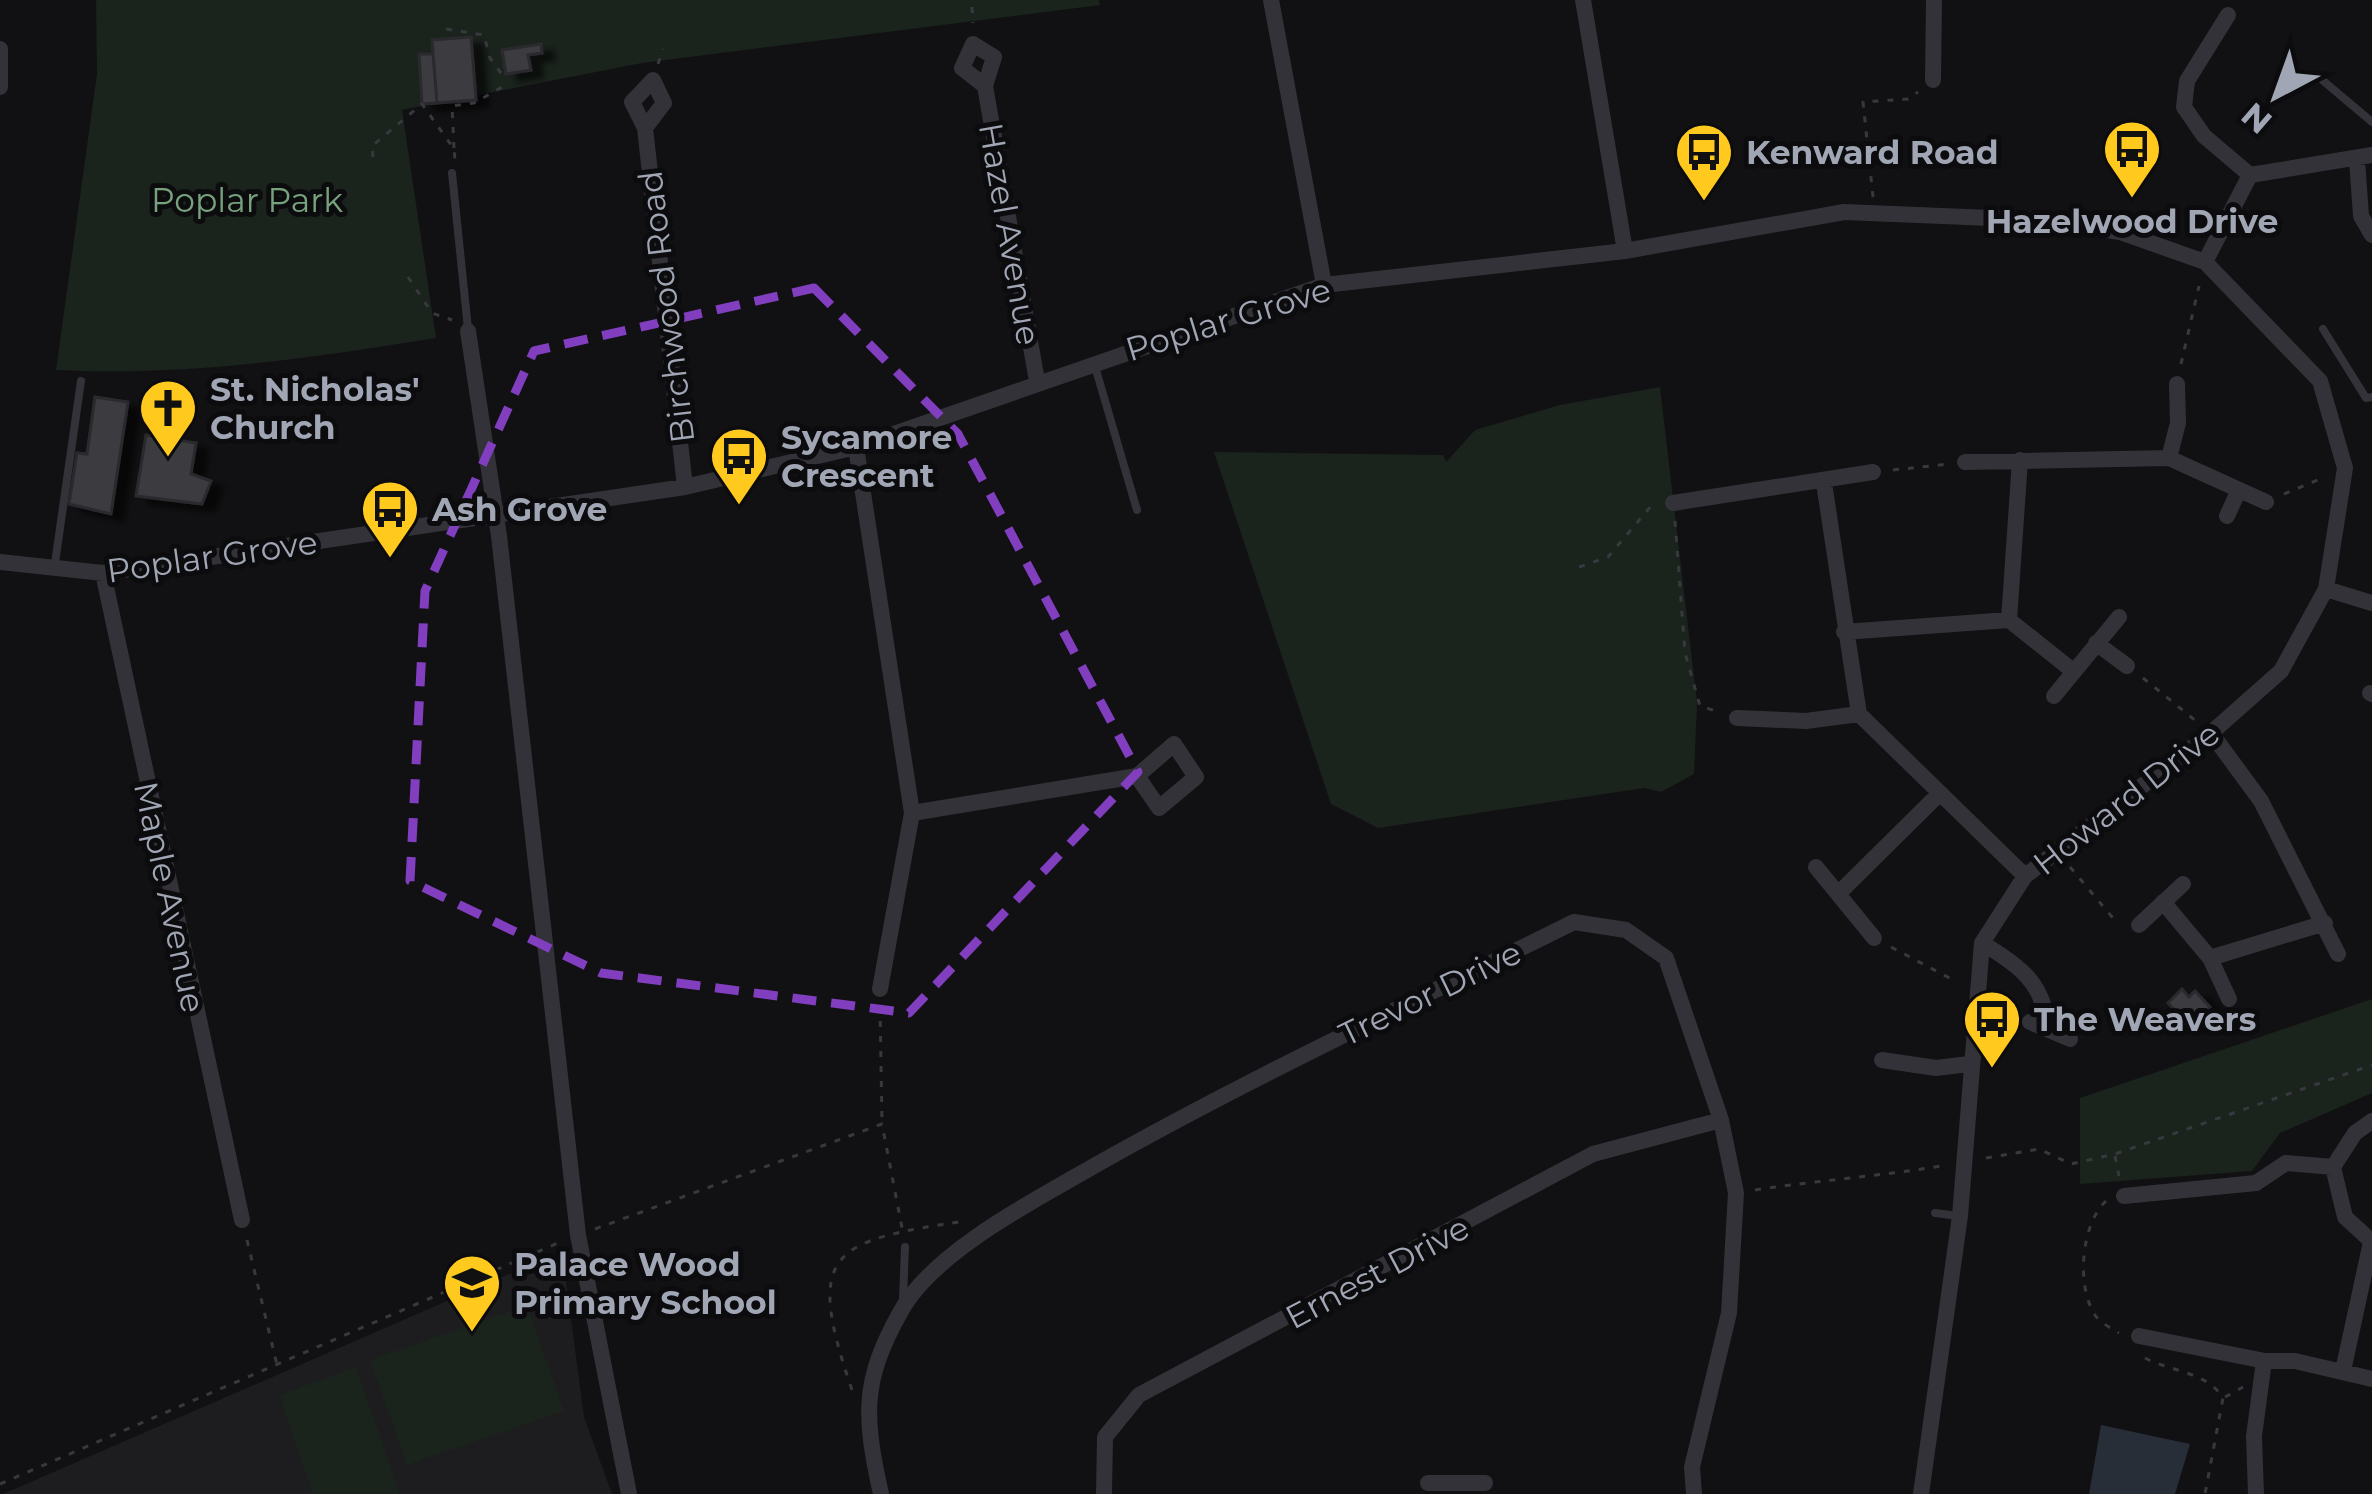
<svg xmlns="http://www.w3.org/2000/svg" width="2372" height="1494" font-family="Montserrat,sans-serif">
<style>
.built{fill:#1d1d20}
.green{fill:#1b231d}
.water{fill:#272e37}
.building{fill:#3a3b41;stroke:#2b2b2f;stroke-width:3;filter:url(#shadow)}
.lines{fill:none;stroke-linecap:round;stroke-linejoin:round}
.path{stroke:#38393f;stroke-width:3;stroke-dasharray:6 9;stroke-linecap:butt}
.lane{stroke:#323238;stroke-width:8}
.street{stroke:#323238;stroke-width:16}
.marked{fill:none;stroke:#813ebe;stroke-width:9;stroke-dasharray:24 15;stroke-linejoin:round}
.labels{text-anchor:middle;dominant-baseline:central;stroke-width:10;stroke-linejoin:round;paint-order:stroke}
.poi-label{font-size:33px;font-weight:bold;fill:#a1a6b5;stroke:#0c0c0e;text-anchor:start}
.park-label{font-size:33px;fill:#77a27d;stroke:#0c0c0e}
.street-label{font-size:33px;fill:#a1a6b5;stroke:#0c0c0e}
</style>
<defs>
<filter id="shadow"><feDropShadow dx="12" dy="7" stdDeviation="3" flood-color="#0009"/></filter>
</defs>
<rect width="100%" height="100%" fill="#111113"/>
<!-- built -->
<path class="built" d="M562 1251 584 1417 612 1494H3Z"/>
<!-- green -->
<path class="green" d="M96 0H1099L1100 5 642 63 402 110 436 338C305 359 188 376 56 370L97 74Z
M1660 387 1697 703 1694 774 1661 792 1644 788 1378 828 1331 804 1214 452 1443 455 1446 462 1475 430 1560 405Z
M2372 999V1093L2280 1133 2252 1171 2080 1184V1098Z
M527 1305 564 1411 407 1465 370 1360Z
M356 1367 400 1494H313L279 1395Z"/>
<!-- water -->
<path class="water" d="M2101 1425 2190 1444 2175 1494H2089Z"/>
<!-- building -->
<path class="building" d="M471 37 476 100 422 104 437 103 432 40Z
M541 44 542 53 528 55 531 70 506 74 502 50Z
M419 54H433L437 103 422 104Z
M95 397 128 402 111 514 69 504 77 453 87 454Z
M146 435 196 443 191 474 211 481 202 504 136 496Z
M2182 989 2189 997 2195 991 2210 1007 2190 1026 2168 1003Z"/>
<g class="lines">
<!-- path -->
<path class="path" d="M972 7 973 23
M446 29 484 35 490 58 503 76
M658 64 663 49
M454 148 452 106 474 103 504 86
M373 157 372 146 422 104 454 149 455 160
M1873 197 1863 102 1908 99 1918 92
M408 277 432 313 452 320
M2181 364 2199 286
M1893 470 1949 464
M2284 494 2325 477
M1675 521 1685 653 1700 706 1719 712
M1579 567 1608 557 1652 505
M2143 678 2196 721
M2070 867 2118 924
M1891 947 1957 982
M880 1006 882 1122
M2115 1156 2119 1176
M1986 1158 2039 1149 2071 1164 2115 1154 2372 1065
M1755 1190C1820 1180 1883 1176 1947 1165
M2106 1201C2081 1224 2076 1286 2095 1315 2100 1323 2111 1328 2119 1333
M595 1229 882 1124 903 1233
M247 1240 277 1365
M2145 1358C2170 1371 2209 1373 2223 1398L2205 1494
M852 1390C804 1251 831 1241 965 1221
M2225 1397 2243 1387
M0 1484 558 1243"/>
<!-- lane -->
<path class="lane" d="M2321 79 2372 122
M452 173 468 329
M2323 329 2366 398 2372 397
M1094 363 1137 510
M54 570 81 381
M1935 1213 1958 1216
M903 1299 905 1247"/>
<!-- street -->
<path class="street" d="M1271 0 1324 285
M1583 0 1625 251
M2228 15 2187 81 2184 107 2204 136 2250 175
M0 49V87
M1933 80 1934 0
M985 86 962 68 973 44 994 57 985 86 1037 381
M645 128 664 103 653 80 632 102 645 128 685 487
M2357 160 2361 216 2372 235
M2205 262 2250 175 2372 155
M468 331 499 536 578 1235 629 1494
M856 447 912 813 880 989
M2169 458 2178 423 2177 384
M1965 462 2169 458 2266 502
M1824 483 1859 714 2025 876
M1673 503 1873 472
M2227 516 2238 492
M0 562 103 573 685 487 856 447 1324 285 1625 251 1844 212 2041 220 2120 232 2205 262 2320 381 2345 468 2326 589 2281 671 2211 733 2025 876 1982 943 1960 1216 1921 1494
M103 573 242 1220
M2326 589 2372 603
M2009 620 2020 460
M1844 632 2009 620 2073 671
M2096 643 2127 666
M2370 693 2372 694
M2054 696 2119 617
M1737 718 1806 721 1859 714
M2211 733 2261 801 2338 954
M912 813 1137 776 1174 744 1196 777 1159 808 1137 776
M1816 867 1874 938
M1838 894 1940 793
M2163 902 2210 958 2229 999
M2139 925 2183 884
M1982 943C2017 964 2045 983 2047 1027
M2210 958 2325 923
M2030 1022 2070 1039
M1882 1060 1936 1068 1969 1064
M2372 1121 2355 1133 2333 1167 2345 1217 2372 1242
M2124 1196 2256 1183 2286 1163 2333 1167
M2139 1336 2265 1361
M2343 1371 2371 1242
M1428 1483H1485
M881 1494C864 1417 861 1382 901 1311 933 1253 1031 1202 1087 1170 1245 1080 1411 1003 1574 922L1626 930 1666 958 1721 1120 1736 1193 1729 1313 1692 1467 1694 1494
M1104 1494 1105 1437 1139 1395 1593 1154 1721 1120
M2256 1494 2254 1436 2264 1361H2295L2372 1379"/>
</g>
<!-- marked area -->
<path class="marked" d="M814 288 958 434 1138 772 909 1013 601 973 410 881 425 591 534 351Z"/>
<!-- icons -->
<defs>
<g id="bus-pin" transform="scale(3)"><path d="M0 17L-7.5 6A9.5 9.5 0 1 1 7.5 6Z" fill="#ffc91d" stroke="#0c0c0e"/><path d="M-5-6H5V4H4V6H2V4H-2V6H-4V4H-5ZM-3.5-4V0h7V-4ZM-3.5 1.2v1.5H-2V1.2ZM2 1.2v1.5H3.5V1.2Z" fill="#111"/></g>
<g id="church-pin" transform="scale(3)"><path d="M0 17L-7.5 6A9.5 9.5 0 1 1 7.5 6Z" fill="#ffc91d" stroke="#0c0c0e"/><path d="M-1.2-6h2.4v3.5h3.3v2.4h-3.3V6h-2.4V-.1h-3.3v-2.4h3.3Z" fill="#111"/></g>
<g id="school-pin" transform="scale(3)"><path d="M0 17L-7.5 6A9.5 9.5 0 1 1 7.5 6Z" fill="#ffc91d" stroke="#0c0c0e"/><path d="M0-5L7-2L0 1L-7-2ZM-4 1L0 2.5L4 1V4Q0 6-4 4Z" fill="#111"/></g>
</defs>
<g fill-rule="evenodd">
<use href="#bus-pin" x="2132" y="149"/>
<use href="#bus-pin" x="1704" y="152"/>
<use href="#church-pin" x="168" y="408"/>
<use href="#bus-pin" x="739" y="456"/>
<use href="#bus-pin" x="390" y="509"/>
<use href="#bus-pin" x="1992" y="1019"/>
<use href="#school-pin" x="472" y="1283"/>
</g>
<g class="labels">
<!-- poi labels -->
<g class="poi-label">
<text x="1746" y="152">Kenward Road</text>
<text x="2132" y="221" text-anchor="middle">Hazelwood Drive</text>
<text x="210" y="389">St. Nicholas'<tspan x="210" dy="38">Church</tspan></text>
<text x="781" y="437">Sycamore<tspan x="781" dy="38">Crescent</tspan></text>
<text x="432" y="509">Ash Grove</text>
<text x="2034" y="1019">The Weavers</text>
<text x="514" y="1264">Palace Wood<tspan x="514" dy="38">Primary School</tspan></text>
</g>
<!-- park labels -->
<g class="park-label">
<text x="247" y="200">Poplar Park</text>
</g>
<!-- street labels -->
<g class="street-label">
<text transform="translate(1010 234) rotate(80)">Hazel Avenue</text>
<text transform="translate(666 307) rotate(-97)">Birchwood Road</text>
<text transform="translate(1228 319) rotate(-17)">Poplar Grove</text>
<text transform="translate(212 556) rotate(-8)">Poplar Grove</text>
<text transform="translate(2126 798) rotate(-38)">Howard Drive</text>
<text transform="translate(170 897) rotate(78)">Maple Avenue</text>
<text transform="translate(1430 993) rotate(-26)">Trevor Drive</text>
<text transform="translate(1377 1272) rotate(-28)">Ernest Drive</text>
</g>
</g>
<!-- north arrow -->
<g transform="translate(2276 96) rotate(221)" stroke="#0c0c0e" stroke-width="9" paint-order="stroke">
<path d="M0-9L21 45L0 30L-21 45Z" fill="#a1a6b5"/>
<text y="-18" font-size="33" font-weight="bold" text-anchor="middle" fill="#a1a6b5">N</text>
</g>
</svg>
